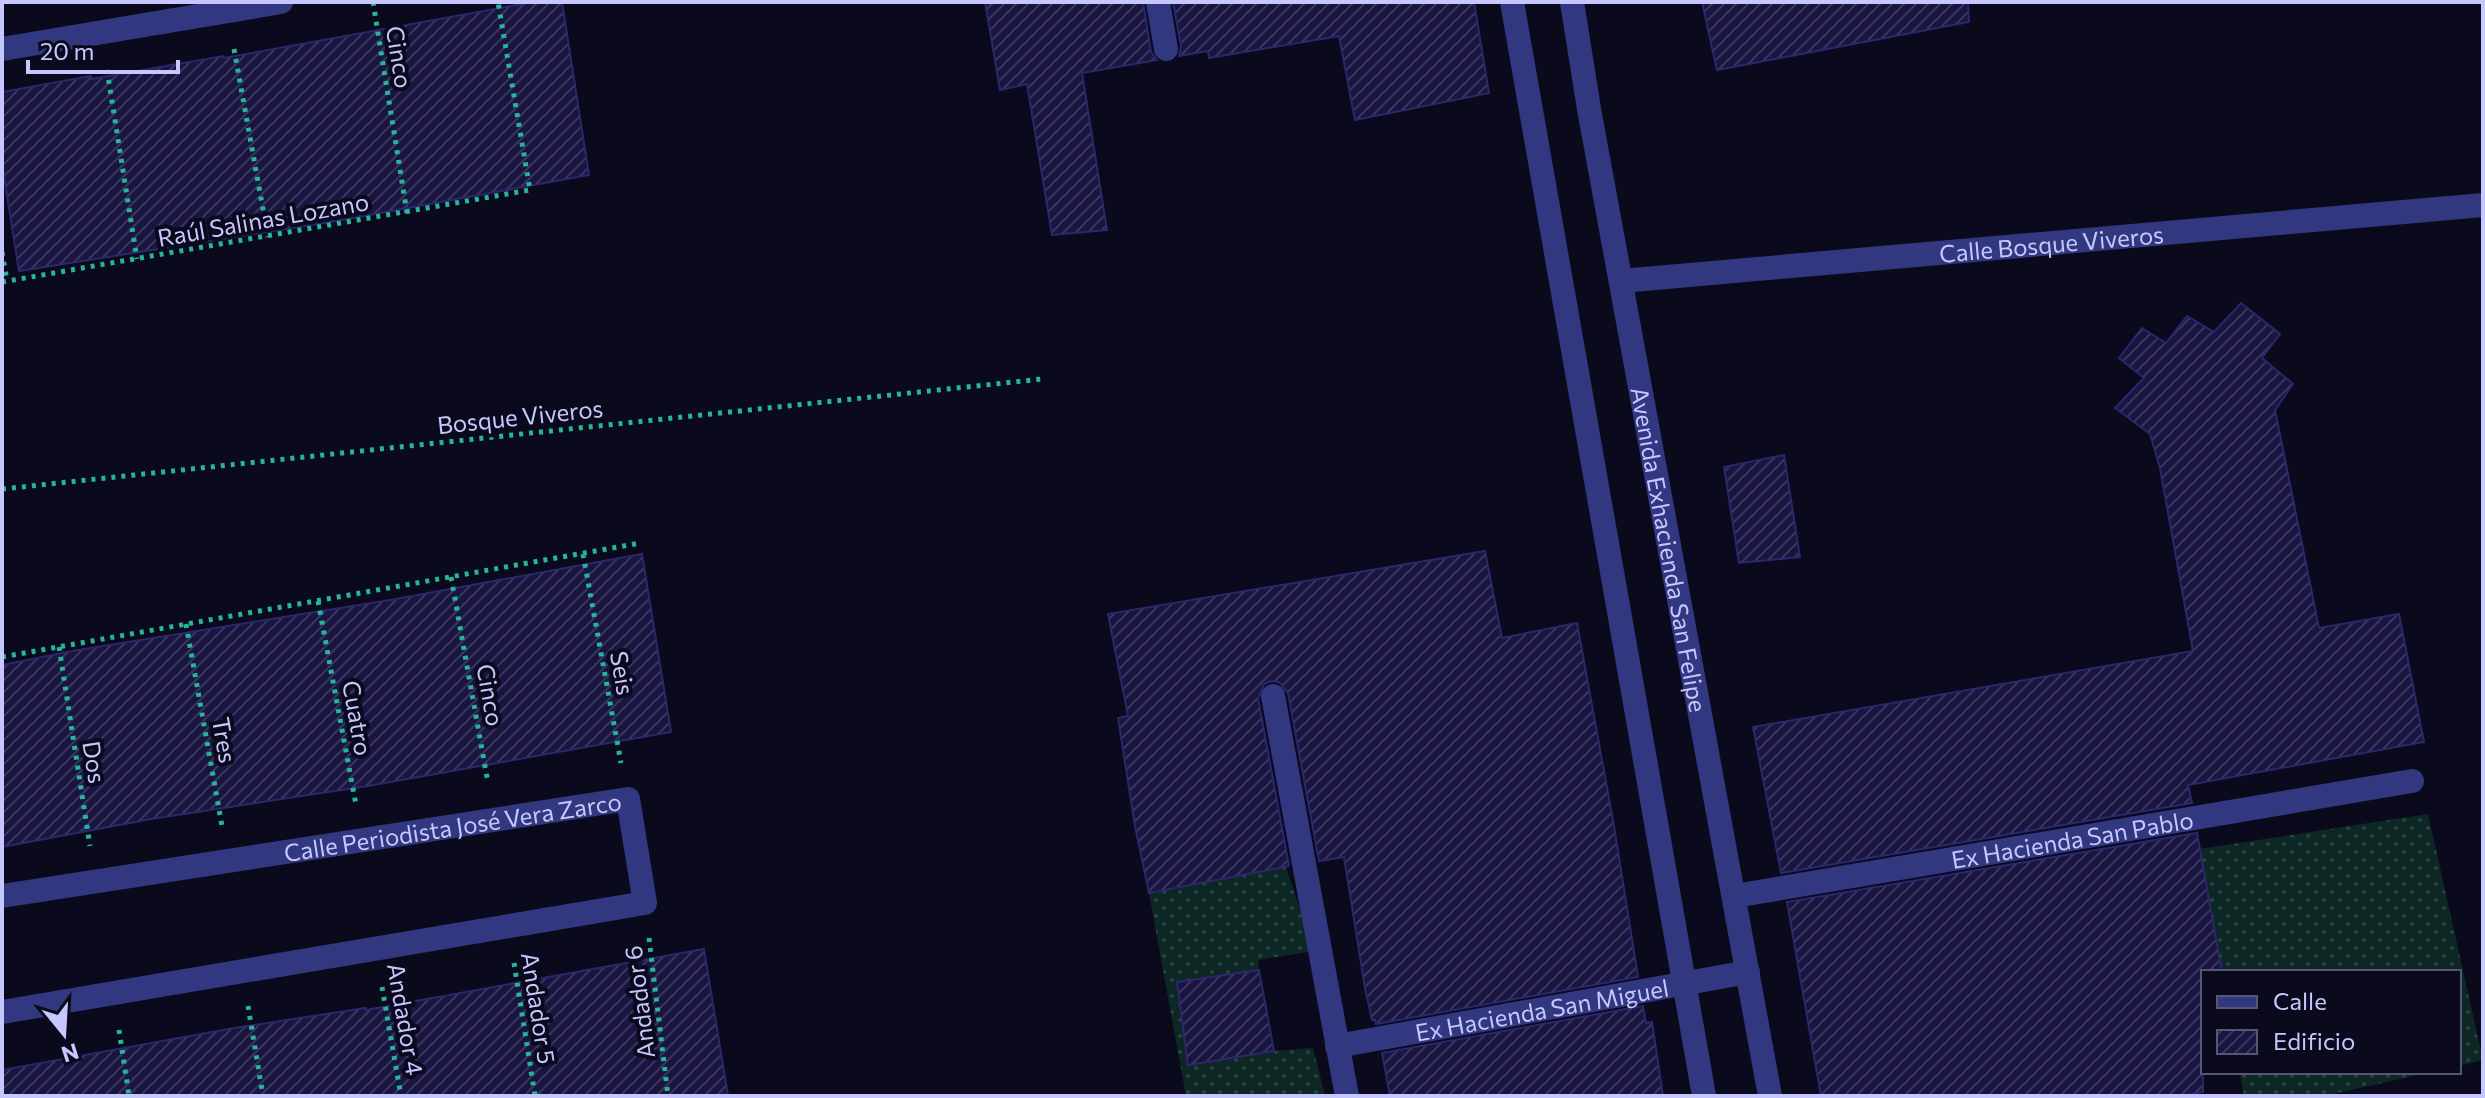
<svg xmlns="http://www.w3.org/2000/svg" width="2485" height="1098" font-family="Commissioner,sans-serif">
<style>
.grass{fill:url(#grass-dots)}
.building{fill:url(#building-hatch);stroke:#2b266d;stroke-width:2}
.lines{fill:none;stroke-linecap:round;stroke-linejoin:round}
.path{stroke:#25b59b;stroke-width:5;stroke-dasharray:4 6;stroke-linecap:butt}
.minor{stroke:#323880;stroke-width:24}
.labels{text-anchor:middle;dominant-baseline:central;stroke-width:8;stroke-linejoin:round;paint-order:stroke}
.street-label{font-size:24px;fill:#c7c7ff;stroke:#0b0a1d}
</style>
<defs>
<pattern id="grass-dots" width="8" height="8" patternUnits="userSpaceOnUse" patternTransform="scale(2)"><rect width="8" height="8" fill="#0d2824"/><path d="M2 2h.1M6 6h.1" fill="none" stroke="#2f4645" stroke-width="1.8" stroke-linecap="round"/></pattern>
<pattern id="building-hatch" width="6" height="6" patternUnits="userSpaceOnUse" patternTransform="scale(2)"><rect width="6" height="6" fill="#191540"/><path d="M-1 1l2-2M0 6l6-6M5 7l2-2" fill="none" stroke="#39365d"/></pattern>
</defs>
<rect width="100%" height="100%" fill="#0b0a1d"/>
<!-- grass -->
<path class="grass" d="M2428 814 2483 1060 2459 1066V972H2222L2200 849Z
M1286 867 1314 951 1258 960 1259 970 1274 1051 1313 1048 1325 1096H1186L1149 893Z
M2240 1072H2431L2324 1096H2244Z"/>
<!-- building -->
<path class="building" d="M533 2H562L589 175 336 221 19 271 2 164V92L91 76V79L223 56 224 58Z
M985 2H1143L1151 52 1157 60 1082 73 1107 230 1052 235 1027 84 1000 90Z
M1173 2H1474L1489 93 1355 120 1339 36 1209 58 1208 51 1179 56 1181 46Z
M1702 2H1968L1969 22 1717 70Z
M2241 303 2280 334 2262 358 2293 384 2275 410 2319 628 2399 614 2424 742 2188 785 2192 803 1781 873 1753 727 2193 651 2160 468 2150 434 2115 408 2144 378 2119 358 2142 328 2166 343 2187 316 2214 332Z
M1784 455 1800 557 1739 563 1724 467Z
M1485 551 1502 638 1577 623 1614 826 1638 977 1376 1024 1375 1020H1372L1365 988 1344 857 1319 861 1288 693 1279 682 1271 681 1264 684 1258 698 1289 866 1149 893 1135 826 1118 718 1128 716 1108 614Z
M642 554 671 732 368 786 151 819 2 847V665L72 651 390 600Z
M2197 833 2222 972H2203V1092L2180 1096H1821L1787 902Z
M704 949 728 1096H2V1070L234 1028 366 1008V1010Z
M1259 970 1274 1051 1188 1065 1177 982Z
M1643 1006 1646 1023 1652 1022 1663 1096H1390L1382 1053Z"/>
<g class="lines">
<!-- path -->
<path class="path" d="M373 2 407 213
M234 49 268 237
M107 70 137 259
M2 252 7 281
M2 282 530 190 498 2
M2 489 1042 379
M583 554 621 763
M451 577 488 783
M318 601 356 805
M186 624 222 826
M59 647 90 846
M2 657 640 543
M649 938 668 1096
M514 963 535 1096
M382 987 401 1096
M248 1006 263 1096
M119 1030 129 1096"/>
<!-- minor -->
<g class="minor">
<path d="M1158 2 1166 49"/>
<path d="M1512 2 1704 1096"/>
<path id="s1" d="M1572 2 1589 109 1770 1096"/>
<path d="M2 49 281 2"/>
<path id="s2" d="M1621 281 2483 205"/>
<path d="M1273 696 1347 1096"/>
<path id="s3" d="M2 896 628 799 645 903 2 1012"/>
<path id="s4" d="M1735 896 2412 781"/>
<path id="s5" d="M1337 1046 1748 972"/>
</g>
</g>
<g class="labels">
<!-- street labels -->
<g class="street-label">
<text transform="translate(400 57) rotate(81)">Cinco</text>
<text transform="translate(263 219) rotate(-10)">Raúl Salinas Lozano</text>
<text stroke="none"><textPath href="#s2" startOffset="432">Calle Bosque Viveros</textPath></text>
<text transform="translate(520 416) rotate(-6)">Bosque Viveros</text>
<text stroke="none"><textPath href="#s1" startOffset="556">Avenida Exhacienda San Felipe</textPath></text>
<text transform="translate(623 673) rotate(80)">Seis</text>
<text transform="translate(491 695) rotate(80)">Cinco</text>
<text transform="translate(358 718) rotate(80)">Cuatro</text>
<text transform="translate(225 740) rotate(80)">Tres</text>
<text transform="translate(95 762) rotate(81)">Dos</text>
<text stroke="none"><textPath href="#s3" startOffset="456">Calle Periodista José Vera Zarco</textPath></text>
<text stroke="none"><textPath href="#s4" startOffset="342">Ex Hacienda San Pablo</textPath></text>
<text transform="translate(639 1002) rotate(-97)">Andador 6</text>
<text transform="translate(539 1008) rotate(81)">Andador 5</text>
<text stroke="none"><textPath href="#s5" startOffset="208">Ex Hacienda San Miguel</textPath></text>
<text transform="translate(406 1019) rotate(80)">Andador 4</text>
</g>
</g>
<!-- border -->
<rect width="2485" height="1098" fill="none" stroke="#c7c7ff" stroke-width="8"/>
<!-- legend -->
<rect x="2201" y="970" width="260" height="104" fill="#0b0a1d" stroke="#565677" stroke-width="2"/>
<rect x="2217" y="996" width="40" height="12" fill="#323880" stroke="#565677" stroke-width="2"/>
<text x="2273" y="1010" font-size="24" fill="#c7c7ff">Calle</text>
<rect x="2217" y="1030" width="40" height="24" fill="url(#building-hatch)" stroke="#565677" stroke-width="2"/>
<text x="2273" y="1050" font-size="24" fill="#c7c7ff">Edificio</text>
<!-- north arrow -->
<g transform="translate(64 1034) rotate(162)" stroke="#0b0a1d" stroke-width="6" paint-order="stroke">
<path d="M0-6L14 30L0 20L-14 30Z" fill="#c7c7ff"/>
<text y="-12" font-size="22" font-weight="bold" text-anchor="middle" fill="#c7c7ff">N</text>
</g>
<!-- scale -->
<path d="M28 60v12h150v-12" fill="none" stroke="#c7c7ff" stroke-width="4"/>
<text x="40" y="60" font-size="24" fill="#c7c7ff" stroke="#0b0a1d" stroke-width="6" paint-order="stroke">20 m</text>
</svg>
